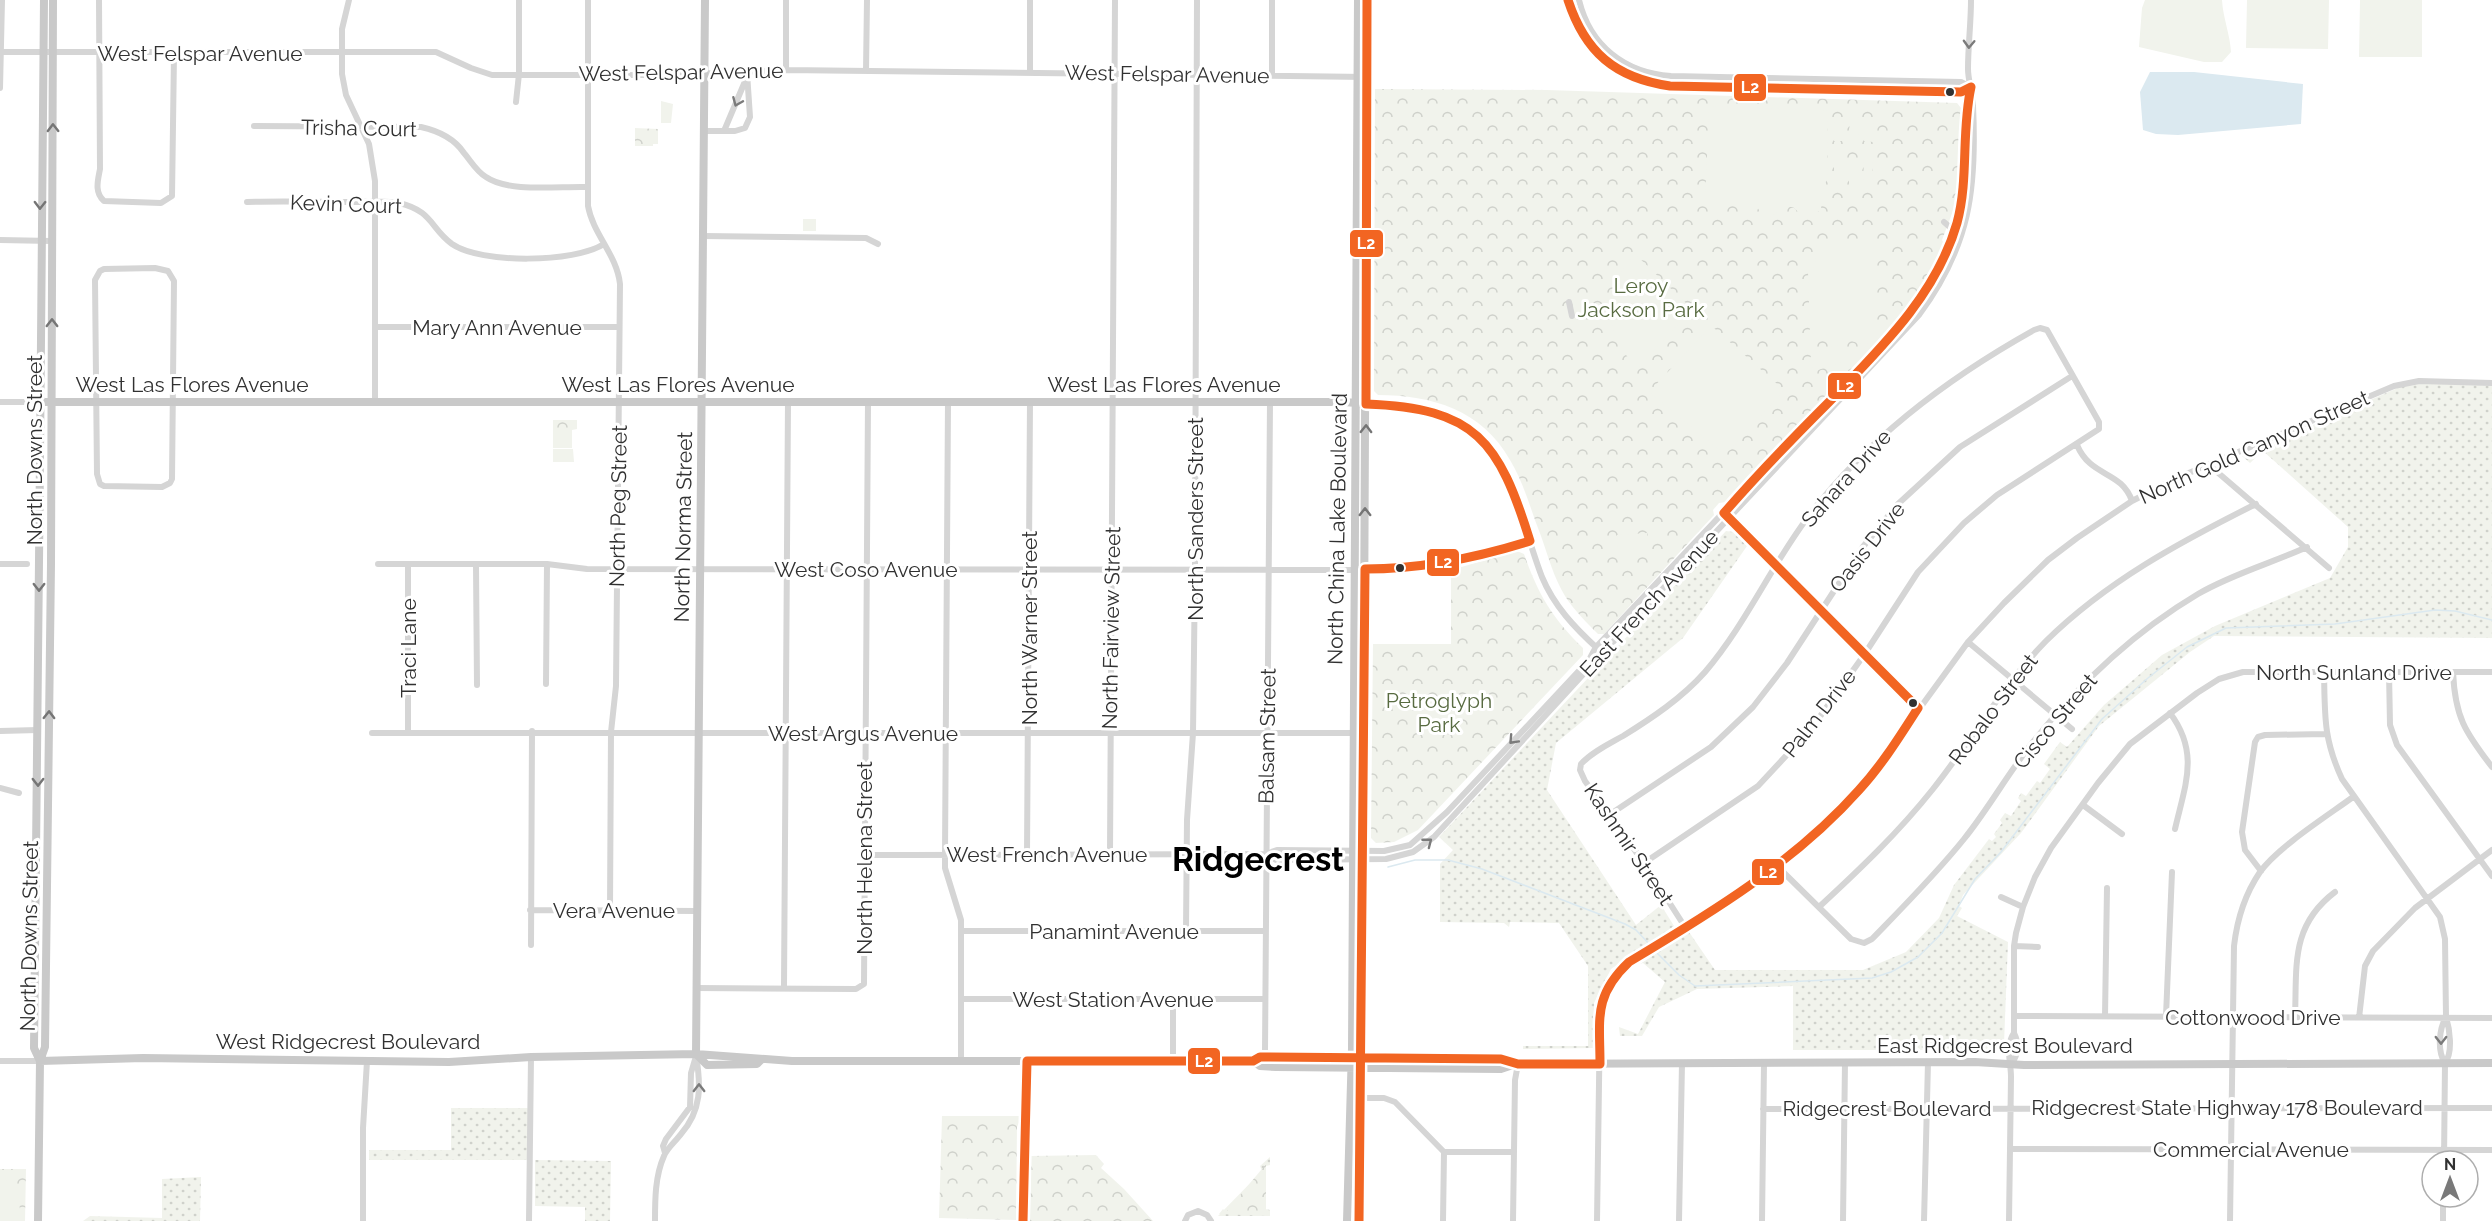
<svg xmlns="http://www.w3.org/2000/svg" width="2492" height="1221" font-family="Raleway,sans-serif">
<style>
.grass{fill:url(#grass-dots)}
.forest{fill:url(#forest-crowns)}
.garden{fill:#f1f3ec}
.water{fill:#dbe9f0}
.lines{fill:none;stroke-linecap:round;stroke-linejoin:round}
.stream{stroke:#dbe9f0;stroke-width:1.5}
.minor{stroke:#d5d5d5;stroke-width:6}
.major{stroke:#c9c9c9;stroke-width:8}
.bus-1-casing{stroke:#fff;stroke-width:14}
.bus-1{stroke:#f26522;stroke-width:9}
.oneway{stroke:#7b7b7b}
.oneway2{stroke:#757575}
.bus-dot{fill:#313131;stroke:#fff;stroke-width:2}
.labels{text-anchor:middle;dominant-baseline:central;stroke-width:6;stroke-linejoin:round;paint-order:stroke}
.street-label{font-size:21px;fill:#313131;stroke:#fff}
.park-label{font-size:21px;fill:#586b41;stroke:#fff}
.town-label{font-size:33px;font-weight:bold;fill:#000;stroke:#fff}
.line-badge{stroke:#fff;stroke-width:2}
.badge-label{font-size:16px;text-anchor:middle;font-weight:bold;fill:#fff}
</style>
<defs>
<pattern id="grass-dots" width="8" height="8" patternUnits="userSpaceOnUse" patternTransform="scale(1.5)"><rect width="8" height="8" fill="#f1f3ec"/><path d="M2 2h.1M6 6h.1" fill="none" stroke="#cfd1cb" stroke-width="1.8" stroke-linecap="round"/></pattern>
<pattern id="forest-crowns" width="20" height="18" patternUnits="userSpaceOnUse" patternTransform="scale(1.5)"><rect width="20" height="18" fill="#f1f3ec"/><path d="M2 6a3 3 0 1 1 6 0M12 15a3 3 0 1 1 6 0" fill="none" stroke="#cfd1cb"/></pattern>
</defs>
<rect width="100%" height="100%" fill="#fff"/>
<!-- grass -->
<path class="grass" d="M2409 383 2492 384V638L2214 636 2190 652 2099 726 2021 833 1963 895 1959 906 1962 908 1957 916 2008 942 2004 1044 1998 1050H1793V986L1697 989 1659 1007 1642 1036H1620L1619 1027 1638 1034 1665 982 1643 963 1640 964 1689 932 1715 970H1863L1906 952 1939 918 1954 885 1989 839 1992 841 1996 837 1994 834 2002 823 2000 820 2005 813 2011 816 2021 801 2018 798 2021 793 2026 796 2037 781 2040 783 2050 769 2044 764 2060 742 2067 747 2104 705 2162 655 2215 626 2330 578 2348 547V527L2263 451 2250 463 2242 456Z
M1726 531 1733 532 1747 546 1683 638 1556 743 1547 790 1636 925 1661 905 1674 926 1611 969 1594 1003 1596 1044 1593 1048 1523 1049V1046H1588V966L1559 923 1510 922 1509 927 1504 923 1440 922V864L1453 850 1439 837Z
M451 1108H528V1160H369V1150H451Z
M1270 1157V1165L1266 1166 1265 1209 1270 1210V1216H1218L1262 1171 1260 1166Z
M535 1160 611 1161 610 1221H585V1207L535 1206Z
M201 1177 200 1221H83L90 1216 162 1218V1179Z"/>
<!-- forest -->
<path class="forest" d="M1375 89 1547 90 1957 103 1961 108 1956 203 1942 240 1944 244 1931 273 1916 297 1879 340 1726 502 1719 503 1713 510 1714 515 1604 634H1598C1586 622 1574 610 1565 596 1554 578 1548 556 1541 536 1531 511 1524 483 1510 460 1482 410 1432 395 1378 395L1374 391Z
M635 128 658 129V144H653V146H635Z
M553 420H577V429L572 430V448H553Z
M1517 551 1524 554C1538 594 1552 618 1583 648V655L1418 830 1394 842 1376 843 1371 838 1373 644H1451V570Z
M942 1116H1022L1017 1127 1016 1220 939 1218Z
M1096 1155 1104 1164 1101 1168 1124 1189 1153 1221H1030L1031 1156Z
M1266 1164V1216L1219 1214 1223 1209 1226 1212Z
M0 1169H26L25 1221H0Z"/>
<!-- garden -->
<path class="garden" d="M2145 0H2222C2223 18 2230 34 2231 52L2222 62H2204L2139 47 2142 8Z
M2247 0H2329L2328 49 2246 48Z
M2360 0H2422V57H2359Z
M661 101 673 104 671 123H661Z
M1714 106 1828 111 1827 179 1822 191 1821 210 1807 218H1801C1792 196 1780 212 1767 219L1763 217 1756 205 1705 202 1709 109Z
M1850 116H1859L1858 136H1849Z
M1835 121H1844L1843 141H1834Z
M1865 122H1874L1873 142 1864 141Z
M1834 161H1843V181L1834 180Z
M1864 161H1873L1872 181H1863Z
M1849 166H1858V186L1849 185Z
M803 219H816V231H803Z
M1817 239H1865L1877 247V340L1865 345 1838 337 1814 338 1810 335 1808 272 1815 267Z
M1635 254 1692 309 1638 368C1603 337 1601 287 1635 254Z
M1709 328 1715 329 1784 390 1730 450 1723 453 1649 392Z
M1837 345 1846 350 1843 362 1818 370 1817 368 1813 369 1809 360 1812 354Z
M553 449H573L574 462H553Z
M1647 533V548L1618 550 1617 535Z
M0 1175C20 1189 20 1198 20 1221H0Z"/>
<!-- water -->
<path class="water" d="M2150 72H2194L2303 84 2301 124 2178 135 2156 134 2143 130 2140 92Z"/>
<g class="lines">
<!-- stream -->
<path class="stream" d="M1388 867 1415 860H1448L1482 869 1625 924 1636 930 1651 946
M1654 950 1679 975 1695 986 1872 978 1891 972 1918 957 1942 933 1975 879 2001 852 2102 719 2148 678 2187 647 2226 628 2335 624 2435 610 2455 611 2492 620"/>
<!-- minor -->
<path class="minor" d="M99 0 100 169C98 180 94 192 104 201L161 203 172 196 174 54
M349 0 342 29V74L346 95 369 144 375 181V402
M588 0V206C593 234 617 255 620 284L616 686 611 732 610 910
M1568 0C1580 50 1620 83 1670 86L1961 92 1971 87
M1579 0C1590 46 1625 73 1671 76L1961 82 1971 87
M0 52H436L471 68 492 75H668L786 70 1367 77
M786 70V0
M866 71 867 0
M1030 72V0
M1272 76V0
M0 88 2 0
M516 102 519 74V0
M254 126 421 127C439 131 454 138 464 153 471 161 476 171 486 177 509 193 559 186 587 187
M704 131H735L745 128 750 117 747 73
M724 131 746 79
M247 202C282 201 318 202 353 202 368 202 385 200 399 203 433 211 430 228 452 244 481 264 574 263 604 244
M1944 222 1952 229 1954 234
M703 236 866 238 878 244
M0 240 52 241
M155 268 168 271 174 281 172 479 170 483 162 487 104 486 100 484 97 474 95 280 100 271 104 269Z
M1569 302 1572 316
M375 327H619
M948 401 945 854V868L961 920V1061
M0 402H39
M1270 402 1265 1051 1276 1067
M1366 404C1429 405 1483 416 1509 481 1522 512 1530 546 1542 577 1554 606 1575 628 1598 649
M2077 445C2091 478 2121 470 2132 501
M2209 465 2329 568
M1726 515 1918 708
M0 564H27
M378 564H547L587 569 1374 570C1431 568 1476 559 1530 541
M408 565V732
M476 565 477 685
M1968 642 2072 729
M2324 671C2325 715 2323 738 2342 779L2440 917 2445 939 2446 1017C2450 1030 2453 1052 2445 1063
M2389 672 2390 725 2397 745 2492 876
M2453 672C2455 717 2465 732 2492 767
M546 684 547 564
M2170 713C2200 753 2185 785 2175 829
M0 731 38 730
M372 733H1353
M0 788 19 793
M2083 805 2122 834
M1609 815 1711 747 1753 707 1787 663 1862 548 1898 504 1960 447 2072 376
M1027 854 1030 401
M1110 854 1115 0
M1266 854 1276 860 1386 859 1413 852 1434 837 1612 643 1919 315C1970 246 1977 189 1973 106 1973 93 1968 81 1968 69 1968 46 1971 23 1971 0
M863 858 873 855H908L1266 854 1277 850 1384 851 1410 845 1447 812 1589 660 1596 647 1912 313C1941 271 1962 226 1965 174 1967 144 1963 115 1971 87
M1644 863 1758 786 1811 729 1864 655 1918 572 1964 523 1997 495 2099 429V422L2047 330 2040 328 2034 330C1948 378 1868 437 1808 517 1771 566 1746 624 1705 672 1682 698 1652 718 1623 736 1609 744 1592 752 1581 764L1580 770 1585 781 1644 863 1685 927
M1777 866 1851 939 1864 943 1872 939C1903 907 1936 874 1964 839 1989 808 2008 773 2033 742 2079 684 2134 632 2198 594 2232 574 2272 563 2307 547
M2261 871 2245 850 2242 832 2255 742 2258 737 2265 735 2325 734
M2001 897 2023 907
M1819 907C1859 870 1898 833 1933 789 1972 740 2002 686 2046 641 2107 581 2180 542 2256 504
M530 910 697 911
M1186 930 1187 820 1193 733 1195 570 1197 0
M962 931H1266
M531 945 532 731
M2014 946 2038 947
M784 987 788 401
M696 988 856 989 864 984 868 401
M961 999H1265
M2014 1016 2492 1018
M2105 1016 2107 888
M2166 1016 2172 872
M2295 1017C2297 966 2290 926 2335 892
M2359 1018 2365 966 2373 951 2415 908 2492 850
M0 1061H40
M1173 1061V999
M2011 1065C2018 1055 2020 1045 2014 1033V946L2016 933 2023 907 2035 877 2051 848 2098 783 2130 744 2197 693 2219 679 2243 672H2492
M1361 1098H1384L1395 1102 1444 1152 1443 1221
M1763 1109 2492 1108
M2010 1149 2492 1150
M1444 1152H1514
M665 1153 663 1146 666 1139 690 1107 691 1073 696 1056
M2444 1161 2445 1063C2437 1051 2439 1029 2446 1017
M363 1221V1128L367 1061
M529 1221 531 1057
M655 1221C655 1200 655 1176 664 1156 667 1148 676 1141 681 1134 702 1110 701 1085 696 1055
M1023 1221 1027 1061
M1185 1221 1188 1215 1198 1211 1207 1215 1211 1221
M1513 1221 1515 1080 1518 1064
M1597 1221 1600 1015 1606 986 1619 971 1777 866 1844 806 1869 778 1968 642 2004 603 2048 560 2077 538 2132 501 2177 478 2394 386 2419 381 2492 383
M1679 1221 1682 1063
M1762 1221 1764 1063
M1843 1221 1845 1062
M1924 1221 1928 1062
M2009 1221 2011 1077C2011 1062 2005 1046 2014 1033
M2230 1221 2234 946C2237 920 2245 894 2260 872 2278 847 2327 816 2353 797
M2443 1221V1197"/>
<!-- major -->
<path class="major" d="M39 402H1345L1366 404
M696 1054 705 0
M697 1055 707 1065 757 1064 761 1060
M40 1061 143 1058 449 1062 531 1057 696 1054 792 1061H1253L1260 1057 1501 1059 1518 1064 1975 1062 2024 1065 2492 1063
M40 1061 34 1048C39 699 40 349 44 0
M1253 1061 1260 1066 1276 1067 1501 1069 1516 1064
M38 1221 40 1061 45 1047 51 564 53 0
M1347 1221 1352 1048 1358 0
M1359 1221 1362 1069 1367 0"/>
<!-- bus-1 casing -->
<g class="bus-1-casing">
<path id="bus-1" d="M1568 0C1585 52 1615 78 1670 86L1961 92 1971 87
M1023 1221 1027 1061H1253L1260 1057 1501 1059 1518 1064H1600C1600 1019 1593 996 1629 962 1711 913 1795 862 1859 790 1882 765 1900 736 1918 708L1724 513C1757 475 1792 439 1828 403 1879 350 1936 296 1957 223 1969 179 1961 132 1971 87
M1359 1221 1365 569C1422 569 1476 558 1530 541 1499 441 1476 408 1366 404L1367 0"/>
</g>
<!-- bus-1 -->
<use href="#bus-1" class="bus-1"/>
</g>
<!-- one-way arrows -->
<defs><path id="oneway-chevron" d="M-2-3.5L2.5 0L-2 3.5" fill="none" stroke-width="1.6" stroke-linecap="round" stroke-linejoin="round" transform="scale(1.5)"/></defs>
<g class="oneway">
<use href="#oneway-chevron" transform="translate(1969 44) rotate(92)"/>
<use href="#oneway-chevron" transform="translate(737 102) rotate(113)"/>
<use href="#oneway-chevron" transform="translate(1513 740) rotate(133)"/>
<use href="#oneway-chevron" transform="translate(1428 842) rotate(-38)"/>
<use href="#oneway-chevron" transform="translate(2441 1040) rotate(90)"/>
<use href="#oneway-chevron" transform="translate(699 1088) rotate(-90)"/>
</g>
<g class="oneway2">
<use href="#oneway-chevron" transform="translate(53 128) rotate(-91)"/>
<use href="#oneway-chevron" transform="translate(40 205) rotate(91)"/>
<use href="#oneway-chevron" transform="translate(52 323) rotate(-90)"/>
<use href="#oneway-chevron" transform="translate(1366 429) rotate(-89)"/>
<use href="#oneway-chevron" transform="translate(1365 512) rotate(-90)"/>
<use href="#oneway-chevron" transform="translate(39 587) rotate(90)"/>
<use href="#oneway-chevron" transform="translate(49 715) rotate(-89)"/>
<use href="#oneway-chevron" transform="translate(38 782) rotate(90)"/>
</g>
<!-- markers -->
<g class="bus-dot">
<circle cx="1950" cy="92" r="5"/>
<circle cx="1400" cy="568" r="5"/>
<circle cx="1913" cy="703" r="5"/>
</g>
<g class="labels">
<!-- street labels -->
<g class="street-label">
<text x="200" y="53">West Felspar Avenue</text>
<text transform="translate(681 72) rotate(-1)">West Felspar Avenue</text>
<text transform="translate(1167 74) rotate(1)">West Felspar Avenue</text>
<text transform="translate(359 128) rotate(1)">Trisha Court</text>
<text transform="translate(346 204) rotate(2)">Kevin Court</text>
<text x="497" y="327">Mary Ann Avenue</text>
<text x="192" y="384">West Las Flores Avenue</text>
<text x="678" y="384">West Las Flores Avenue</text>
<text x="1164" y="384">West Las Flores Avenue</text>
<text transform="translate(2254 447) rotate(-24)">North Gold Canyon Street</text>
<text transform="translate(34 450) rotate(-90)">North Downs Street</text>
<text transform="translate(1846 478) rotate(-48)">Sahara Drive</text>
<text transform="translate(618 506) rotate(-89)">North Peg Street</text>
<text transform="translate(1195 519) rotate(-90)">North Sanders Street</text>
<text transform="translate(683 527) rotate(-89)">North Norma Street</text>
<text transform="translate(1337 529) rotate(-89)">North China Lake Boulevard</text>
<text transform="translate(1867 547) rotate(-52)">Oasis Drive</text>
<text x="866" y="569">West Coso Avenue</text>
<text transform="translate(1649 603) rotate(-47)">East French Avenue</text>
<text transform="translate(1029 628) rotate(-90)">North Warner Street</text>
<text transform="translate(1111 628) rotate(-89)">North Fairview Street</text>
<text transform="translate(408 648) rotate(-90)">Traci Lane</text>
<text x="2354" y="672">North Sunland Drive</text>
<text transform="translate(1993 709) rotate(-53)">Robalo Street</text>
<text transform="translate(1819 713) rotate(-52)">Palm Drive</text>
<text transform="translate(2055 721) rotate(-50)">Cisco Street</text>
<text x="863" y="733">West Argus Avenue</text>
<text transform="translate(1267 736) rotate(-89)">Balsam Street</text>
<text transform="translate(1629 844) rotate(56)">Kashmir Street</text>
<text x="1047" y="854">West French Avenue</text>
<text transform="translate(864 858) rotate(-90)">North Helena Street</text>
<text x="614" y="910">Vera Avenue</text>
<text x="1114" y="931">Panamint Avenue</text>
<text transform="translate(29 936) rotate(-89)">North Downs Street</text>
<text x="1113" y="999">West Station Avenue</text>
<text x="2253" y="1017">Cottonwood Drive</text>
<text x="348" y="1041">West Ridgecrest Boulevard</text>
<text x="2005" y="1045">East Ridgecrest Boulevard</text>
<text x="2227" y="1107">Ridgecrest State Highway 178 Boulevard</text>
<text x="1887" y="1108">Ridgecrest Boulevard</text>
<text x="2251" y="1149">Commercial Avenue</text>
</g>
<!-- park labels -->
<g class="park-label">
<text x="1641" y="285">Leroy<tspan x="1641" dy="24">Jackson Park</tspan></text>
<text x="1439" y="700">Petroglyph<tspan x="1439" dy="24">Park</tspan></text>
</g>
<!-- town labels -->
<g class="town-label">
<text x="1258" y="859">Ridgecrest</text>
</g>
</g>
<g class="line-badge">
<rect x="1733" y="73" width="34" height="29" rx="6" fill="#f26522"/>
<rect x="1349" y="229" width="35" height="29" rx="6" fill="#f26522"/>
<rect x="1827" y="372" width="35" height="28" rx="6" fill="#f26522"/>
<rect x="1426" y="548" width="34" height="29" rx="6" fill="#f26522"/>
<rect x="1751" y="858" width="34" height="28" rx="6" fill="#f26522"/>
<rect x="1187" y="1047" width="34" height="28" rx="6" fill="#f26522"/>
</g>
<g class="badge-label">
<text x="1750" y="93">L2</text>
<text x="1366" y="249">L2</text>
<text x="1845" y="392">L2</text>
<text x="1443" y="568">L2</text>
<text x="1768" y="878">L2</text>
<text x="1204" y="1067">L2</text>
</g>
<!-- north arrow -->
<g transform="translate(2450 1179)"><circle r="28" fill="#ffffff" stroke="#adadad" stroke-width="1.5"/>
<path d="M0-4.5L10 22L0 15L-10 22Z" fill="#797979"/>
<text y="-9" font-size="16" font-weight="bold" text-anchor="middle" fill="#313131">N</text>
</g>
</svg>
